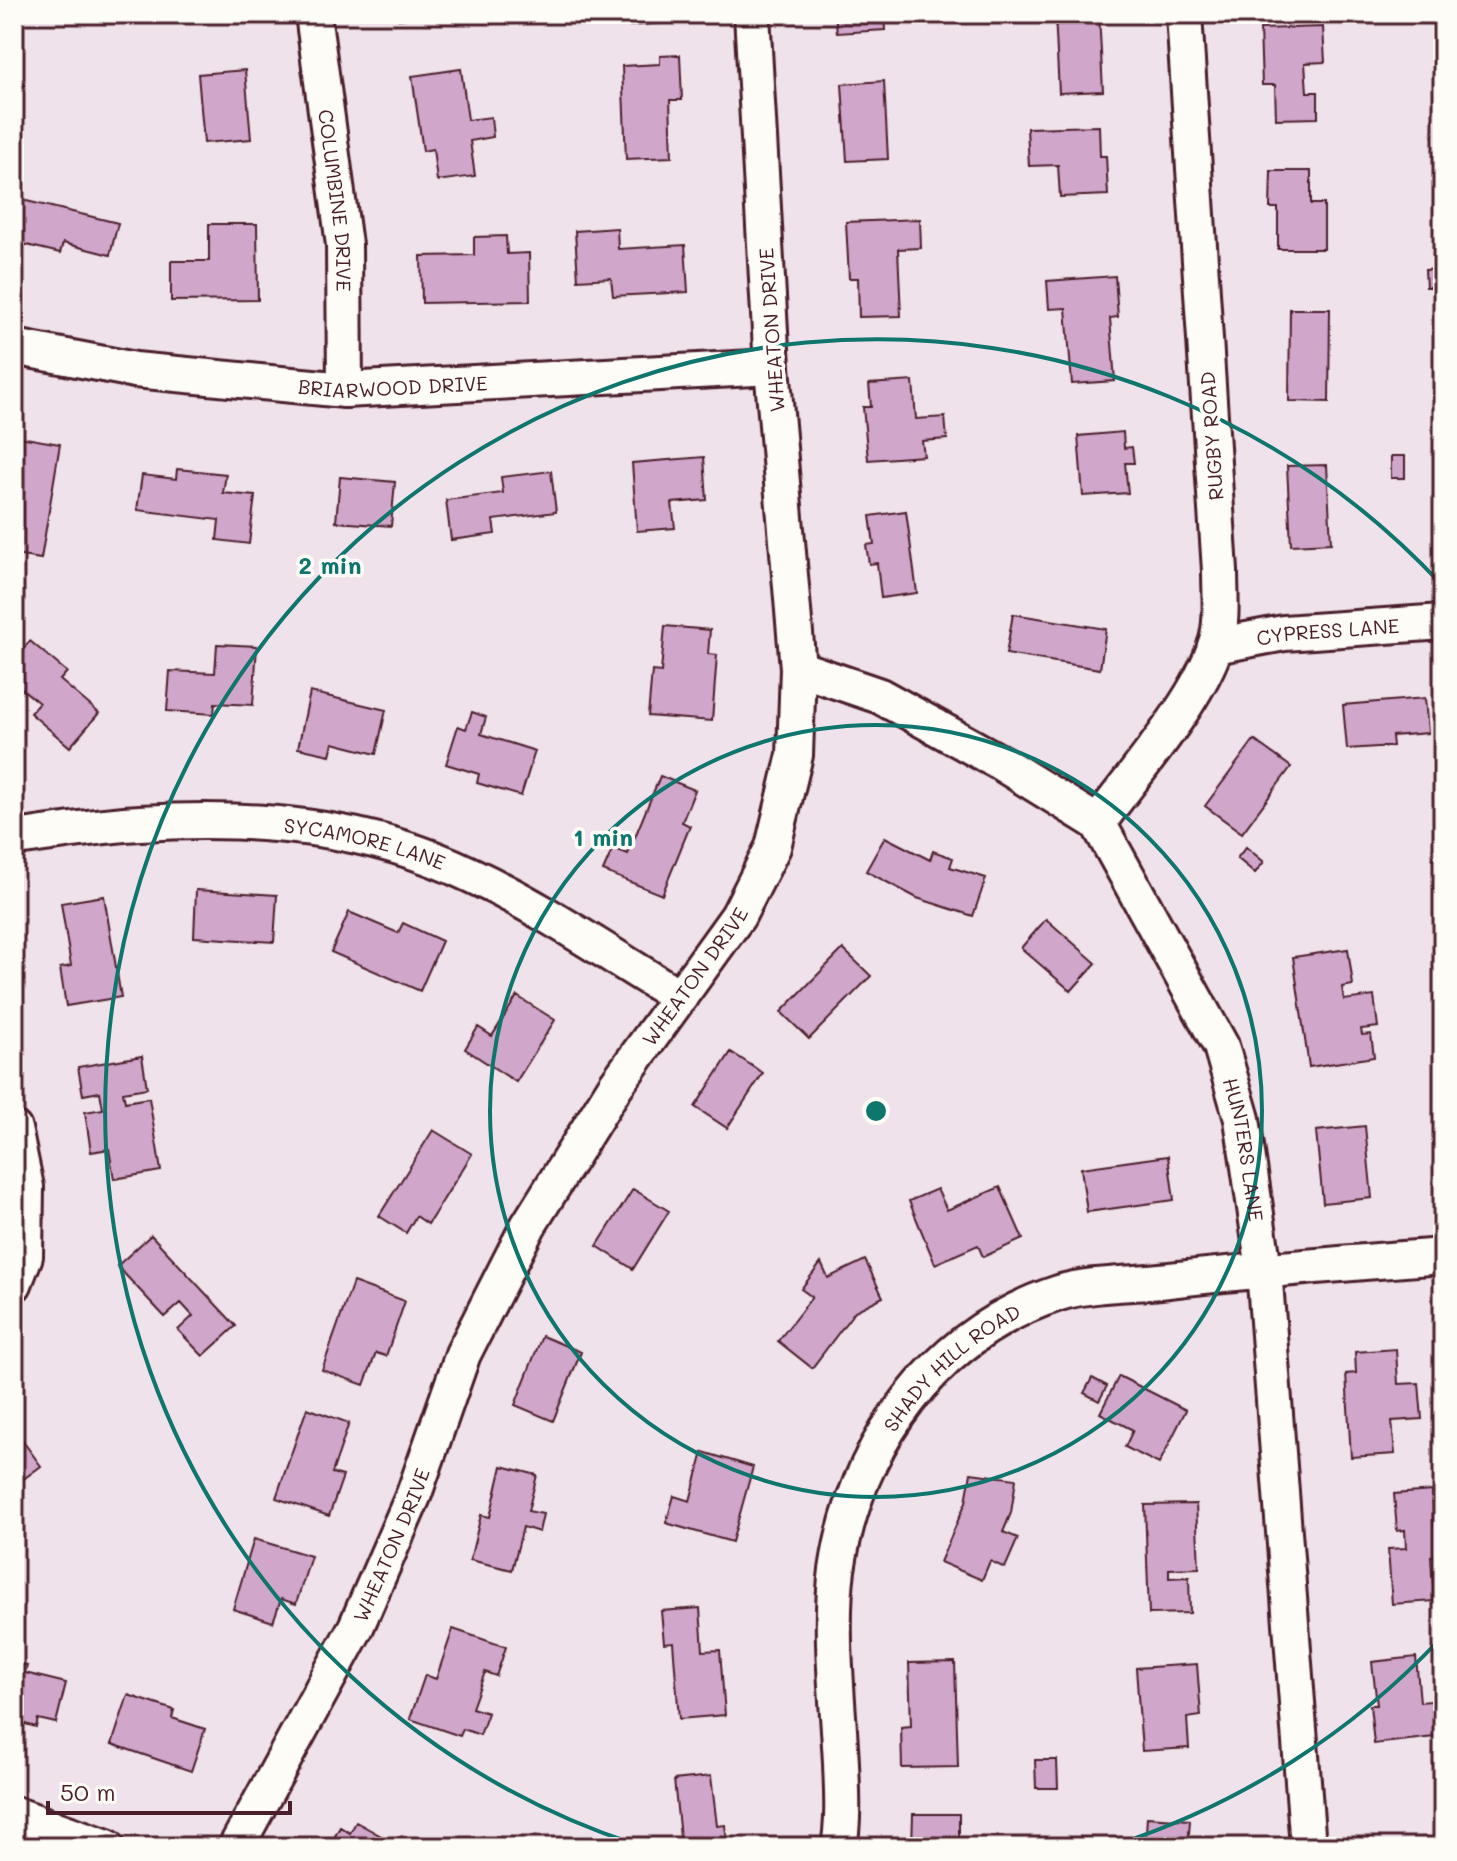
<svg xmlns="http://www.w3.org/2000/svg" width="1457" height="1861" font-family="Mali,sans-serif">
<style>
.building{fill:#d1a6cb;stroke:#4a1f2b;stroke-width:2}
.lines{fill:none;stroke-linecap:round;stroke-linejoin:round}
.minor-casing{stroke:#4a1f2b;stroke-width:40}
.minor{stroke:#fdfcf7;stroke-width:34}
.ring{fill:none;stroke:#0f766e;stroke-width:4}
.labels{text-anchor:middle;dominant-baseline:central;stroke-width:7;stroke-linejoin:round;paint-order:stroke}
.street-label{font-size:20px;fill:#4a1f2b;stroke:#fdfcf7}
.centre{fill:#0f766e;stroke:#fdfcf7;stroke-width:4}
.ring-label{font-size:24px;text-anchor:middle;font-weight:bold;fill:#0f766e;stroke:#fdfcf7;stroke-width:7;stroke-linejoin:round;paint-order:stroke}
</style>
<rect width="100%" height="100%" fill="#f0e2ea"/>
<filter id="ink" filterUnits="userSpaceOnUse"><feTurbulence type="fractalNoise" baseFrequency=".0125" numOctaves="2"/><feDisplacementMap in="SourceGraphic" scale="16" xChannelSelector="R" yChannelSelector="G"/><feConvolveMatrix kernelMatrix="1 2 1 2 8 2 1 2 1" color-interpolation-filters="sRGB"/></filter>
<g filter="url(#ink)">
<!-- building -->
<path class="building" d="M399 14H436L399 19Z
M627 14H664L665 23 628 26Z
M835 14H884L885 30 837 33Z
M1055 14H1099L1103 91 1059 93Z
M1323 27 1325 62 1305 63 1307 92H1318V118L1276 119 1275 85H1262L1260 29Z
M680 55 682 100H670L672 157 626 159 622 66 660 64V56Z
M461 69 468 120 491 117 493 137 470 141 475 176 437 181 433 149 423 151 412 76Z
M245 70 251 139 204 143 198 74Z
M884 81 888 159 847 161 842 84Z
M1099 126 1100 156H1106L1108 195 1060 197 1058 165 1029 166 1027 128Z
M1271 171H1311V204H1324V249H1278V208H1270Z
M14 198 118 223 110 255 63 243 60 253 14 242Z
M920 219 921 248 898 249 901 316 859 317 858 278H849L846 222Z
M209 224H257L258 300 171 301V261H209Z
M617 228 618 249 685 245 688 292 613 296 611 278 578 280 575 231Z
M506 236 507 254 529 253 530 301 422 303 421 256 474 255V237Z
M1443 269V287H1426L1425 270Z
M1115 276 1118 317 1110 318 1115 381 1072 384 1066 308 1049 309 1047 281Z
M1290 309H1330L1329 402 1289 401Z
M913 381 916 419 945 417 947 439 922 441 924 456 868 460 863 407H871L869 384Z
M1123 432 1124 448 1132 447 1134 463H1125L1128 493 1083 496 1078 436Z
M14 436 60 444 41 559 14 555Z
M1391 456H1405V478H1391Z
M704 457 707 500 672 503 675 528 637 531 632 463Z
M1327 465 1331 543 1291 545 1287 466Z
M177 469 226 474 223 493 255 496 249 544 217 540 219 520 137 510 142 475 176 479Z
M551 471 556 512 493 520 495 534 451 540 446 500 503 493 501 477Z
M340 477 395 482 391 526 336 522Z
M906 511 917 593 881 598 877 563 869 564 866 545 874 544 870 516Z
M1013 614 1106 629 1100 669 1006 654Z
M665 626 710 630 708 654 717 655 712 721 648 716 652 671 661 672Z
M30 641 67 672 60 680 99 713 70 747 30 713 39 703 14 682V659Z
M217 644 257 646 253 705 215 703 214 714 167 711 170 671 215 673Z
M310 692 386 710 376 754 333 743 330 755 298 748Z
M1425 698 1428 733 1392 736 1393 746 1347 749 1343 705Z
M472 712 486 717 481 734 535 751 521 796 477 783 479 774 446 764 458 726 466 729Z
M1254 740 1291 767 1242 833 1205 806Z
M660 776 695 790 682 822 690 826 662 895 603 871 613 848 628 854Z
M885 837 930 860 933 851 953 858 950 867 986 878 973 916 917 898 866 871Z
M1246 847 1264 862 1255 873 1237 858Z
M196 890 277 895 274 942 194 937Z
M104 896 121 997 66 1006 60 968 71 966 61 903Z
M349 912 398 933 403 923 442 941 420 991 331 952Z
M1046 919 1096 963 1071 991 1021 948Z
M843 949 871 976 809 1039 781 1012Z
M1348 949 1353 985 1342 987 1344 1000 1374 996 1378 1027 1361 1029 1362 1035 1371 1034 1374 1057 1309 1067 1293 957Z
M517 996 555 1020 516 1082 465 1049 478 1027 492 1036Z
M731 1052 763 1073 727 1128 695 1107Z
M142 1056 147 1088 123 1092 125 1102 149 1098 161 1171 114 1179 109 1149 91 1152 85 1112 103 1109 100 1092 83 1095 78 1067Z
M1365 1126 1372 1198 1323 1203 1316 1131Z
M433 1130 472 1154 428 1224 416 1216 406 1233 379 1216Z
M1168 1156 1174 1200 1087 1212 1081 1168Z
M1000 1187 1023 1239 983 1257 978 1245 935 1264 909 1201 937 1189 947 1210Z
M633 1189 669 1211 633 1269 597 1246Z
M151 1235 236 1326 203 1356 178 1330 193 1316 181 1303 165 1317 117 1266Z
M865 1260 883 1297 855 1311 812 1368 778 1341 812 1297 801 1289 821 1263 828 1278Z
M353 1282 405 1301 386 1356 376 1353 364 1385 322 1370Z
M542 1336 581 1352 553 1421 515 1405Z
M1396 1349 1398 1384 1419 1383 1422 1419 1392 1421 1395 1454 1351 1457 1346 1374 1356 1373 1355 1352Z
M1119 1376 1186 1410 1159 1464 1125 1447 1133 1430 1100 1413Z
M1092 1378 1107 1386 1099 1401 1084 1393Z
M307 1408 349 1423 332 1473 343 1476 329 1516 276 1498Z
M17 1433 41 1466 14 1486V1435Z
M703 1452 753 1467 732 1542 666 1523 674 1496 690 1501Z
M502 1466 537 1475 528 1511 543 1514 539 1532 523 1527 512 1570 470 1560 481 1515 490 1517Z
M971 1473 1016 1479 1011 1513 1003 1532 1018 1538 1005 1568 990 1561 982 1580 940 1562 966 1502Z
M1432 1491 1434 1526 1443 1525V1555L1431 1556 1434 1601 1392 1604 1388 1549 1406 1548 1405 1530 1397 1531 1394 1494Z
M1196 1504 1199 1568 1169 1569V1578L1189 1577 1190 1613 1149 1614 1145 1505Z
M254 1539 311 1556 296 1604 281 1599 273 1622 233 1609Z
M700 1608 703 1651 720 1650 725 1715 679 1719 673 1642 664 1643 661 1611Z
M453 1629 506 1647 496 1676 485 1672 472 1708 488 1713 480 1735 463 1729 460 1736 410 1719 425 1675 436 1679Z
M1416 1657 1420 1702 1442 1700 1443 1736 1374 1744 1370 1705H1377L1372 1662Z
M14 1662 27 1666 25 1673 66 1683 56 1723 38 1719 36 1727 14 1721Z
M955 1662 958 1767 902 1768 901 1727 911 1726 909 1663Z
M1197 1664 1201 1716 1187 1718 1189 1748 1142 1751 1136 1668Z
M128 1695 174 1710 172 1718 205 1729 191 1771 112 1744Z
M1035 1760H1057L1058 1788H1036Z
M711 1776 717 1826 725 1825 728 1847H681L674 1780Z
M913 1814H959V1847H912Z
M1147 1817 1190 1820 1188 1847H1145Z
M356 1822 401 1847H329L340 1827 350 1833Z
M425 1840 438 1847H421Z"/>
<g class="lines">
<!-- minor casing -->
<g class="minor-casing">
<g id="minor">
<path id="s1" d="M313 14 344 245 345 390"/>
<path id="s2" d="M14 347 135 370 345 390 772 367"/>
<path id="s3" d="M1215 646 1284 633 1443 622"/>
<path id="s4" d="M798 668 880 696 1001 763 1098 823 1221 1046 1242 1119 1264 1269 1308 1847"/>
<path d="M1098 823C1133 775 1199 700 1216 644 1223 621 1220 595 1220 571L1184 14"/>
<path id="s5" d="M14 838C56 833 98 825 140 823 253 816 368 825 471 875 544 909 611 956 680 997"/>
<path d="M14 1129 26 1187 25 1256 14 1284"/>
<path d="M14 1814 107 1847"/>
<path id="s6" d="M236 1847 356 1627 414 1494 463 1354 528 1226 616 1085 738 916 773 847 795 755 798 668 772 367 752 14"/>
<path id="s7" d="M839 1847C844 1819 842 1791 841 1763 838 1703 829 1628 837 1570 856 1444 936 1333 1059 1293 1086 1284 1131 1284 1160 1281 1255 1270 1349 1263 1443 1256"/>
</g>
</g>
<!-- minor -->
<use href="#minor" class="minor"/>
</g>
</g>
<!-- distance rings -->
<g class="ring">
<circle cx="876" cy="1111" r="386"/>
<path d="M1441 1638A772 772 0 0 1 1115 1845M637 1845A772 772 0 1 1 1441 584"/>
</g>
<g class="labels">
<!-- street labels -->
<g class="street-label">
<text stroke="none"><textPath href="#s1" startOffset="188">COLUMBINE DRIVE</textPath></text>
<text transform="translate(771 330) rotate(-94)">WHEATON DRIVE</text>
<text stroke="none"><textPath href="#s2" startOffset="382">BRIARWOOD DRIVE</textPath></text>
<text transform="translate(1211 436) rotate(-94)">RUGBY ROAD</text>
<text stroke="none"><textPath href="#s3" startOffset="114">CYPRESS LANE</textPath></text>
<text stroke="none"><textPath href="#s5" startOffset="354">SYCAMORE LANE</textPath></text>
<text stroke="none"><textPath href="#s6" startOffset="988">WHEATON DRIVE</textPath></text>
<text stroke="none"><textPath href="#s4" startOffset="700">HUNTERS LANE</textPath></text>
<text stroke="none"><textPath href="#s7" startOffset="518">SHADY HILL ROAD</textPath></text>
<text stroke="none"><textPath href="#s6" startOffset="340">WHEATON DRIVE</textPath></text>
</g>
</g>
<circle cx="876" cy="1111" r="12" class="centre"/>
<g class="ring-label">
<text x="330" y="574">2 min</text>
<text x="603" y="846">1 min</text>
</g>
<!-- margin -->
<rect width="1457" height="1861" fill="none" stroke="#fdfcf7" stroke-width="48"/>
<rect x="24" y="24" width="1409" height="1813" fill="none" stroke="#4a1f2b" stroke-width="3" filter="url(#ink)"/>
<!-- scale -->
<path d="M48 1801v12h242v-12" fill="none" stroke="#4a1f2b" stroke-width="4"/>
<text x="60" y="1801" font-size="24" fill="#4a1f2b" stroke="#fdfcf7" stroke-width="6" paint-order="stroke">50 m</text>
</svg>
